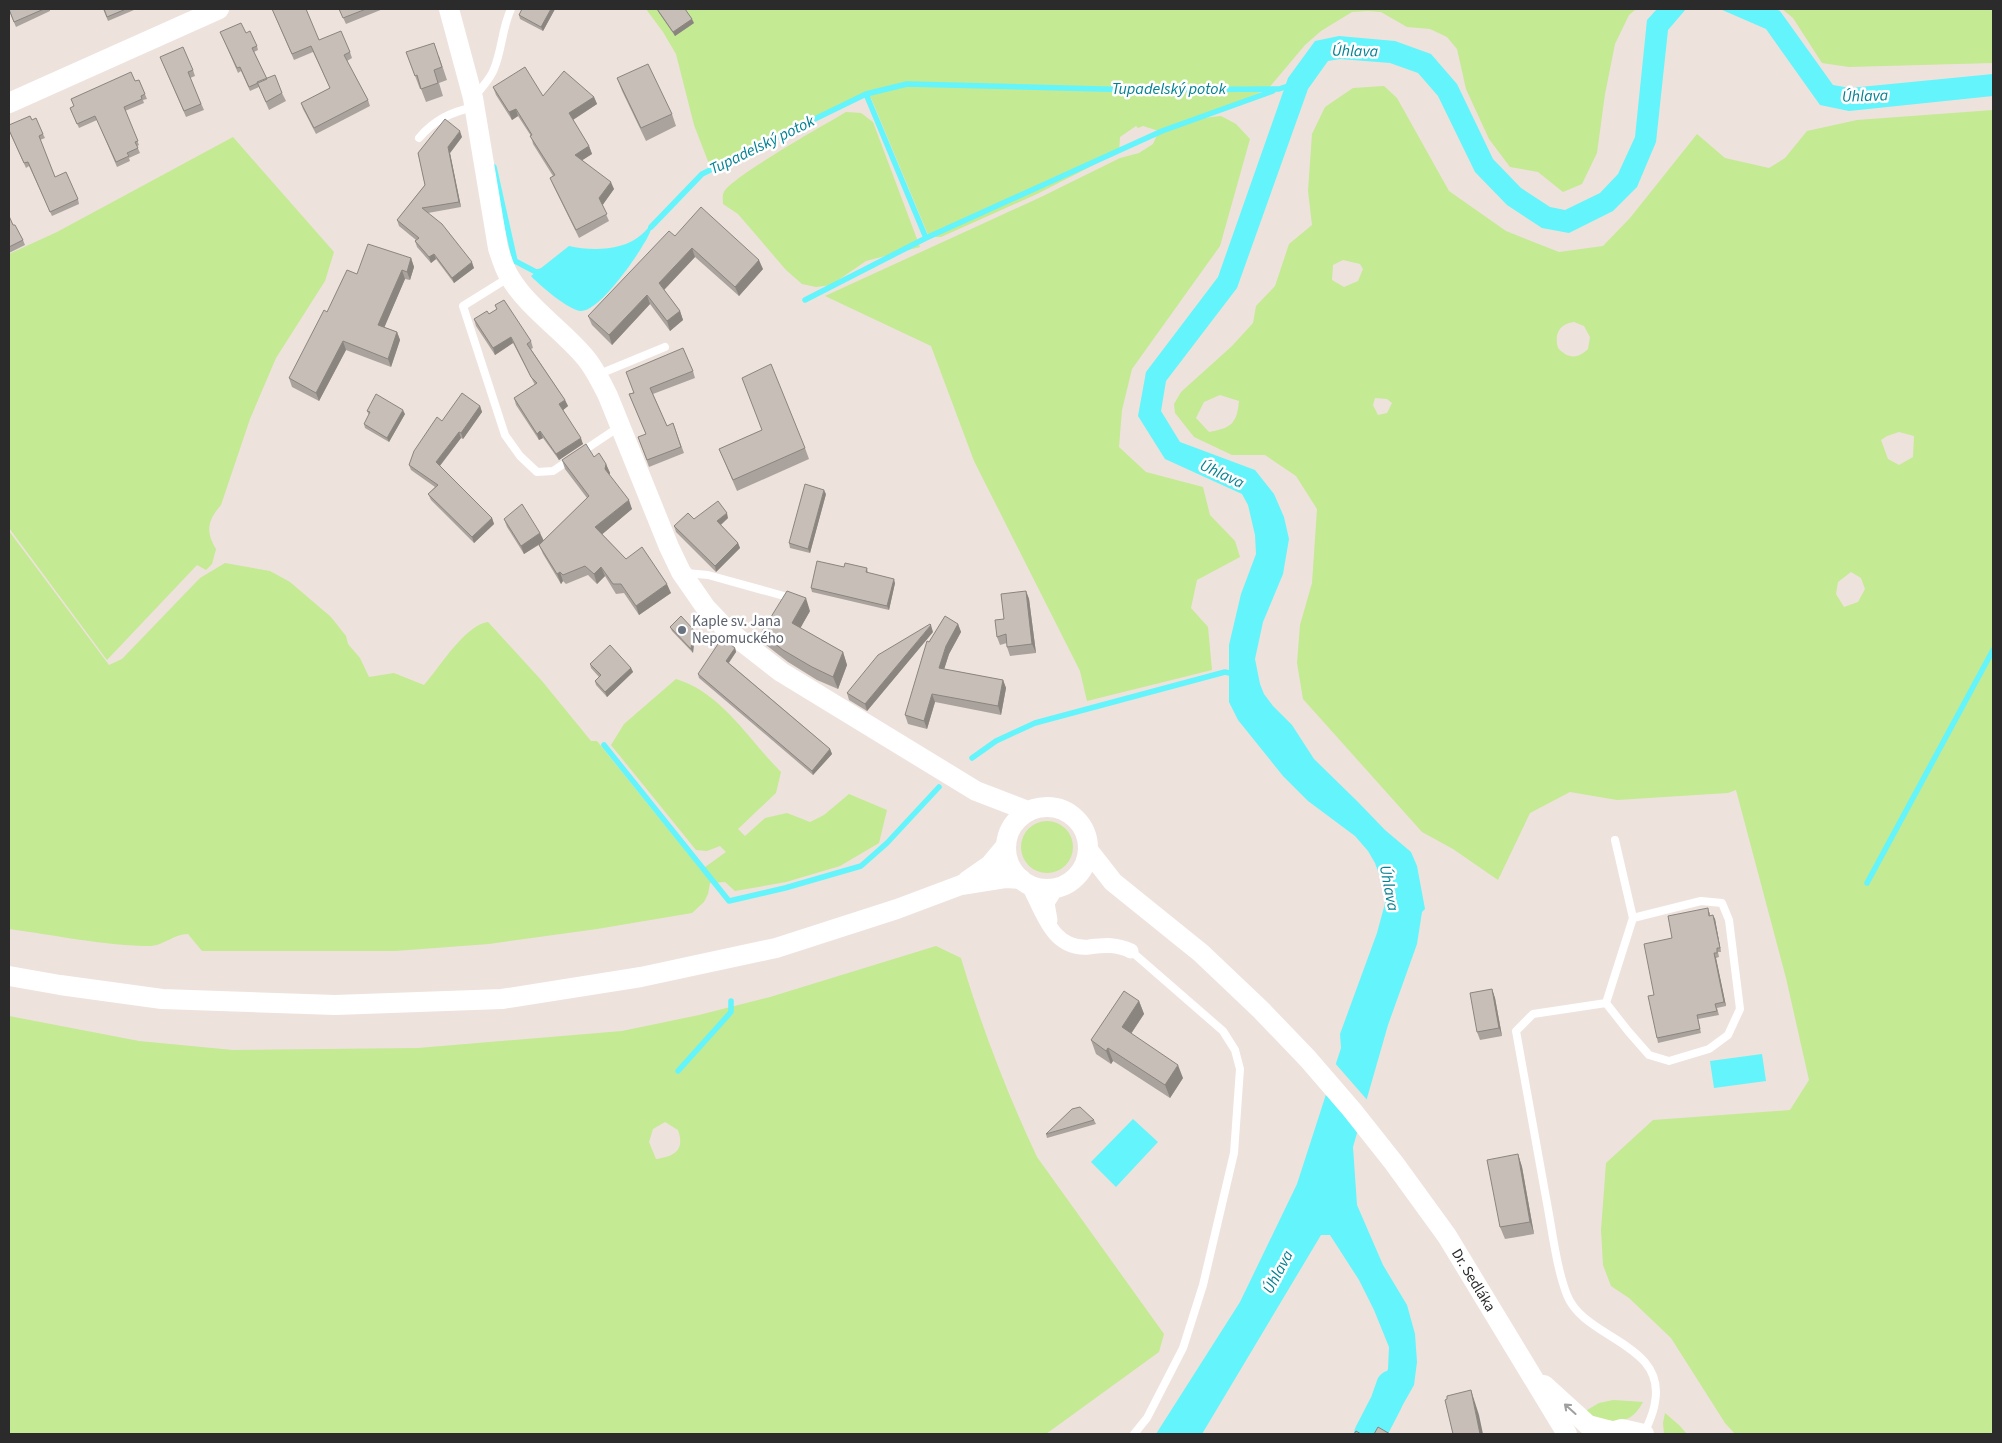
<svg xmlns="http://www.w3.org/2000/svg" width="2002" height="1443" font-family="'Source Sans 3',sans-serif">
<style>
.green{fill:#c4ea93;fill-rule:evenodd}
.water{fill:#64f4fb}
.pier{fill:#eee2dc}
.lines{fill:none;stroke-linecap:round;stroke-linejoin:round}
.stream{stroke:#64f4fb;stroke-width:5.5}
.river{stroke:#64f4fb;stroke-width:32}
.lane{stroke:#fff;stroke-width:8}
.street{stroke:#fff;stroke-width:15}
.secondary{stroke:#fff;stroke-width:20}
.wall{fill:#aaa39d}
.shaded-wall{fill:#8b8580}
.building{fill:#c6beb7;stroke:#8b8580}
.oneway{stroke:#a0a0a0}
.worship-dot{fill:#6b7280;stroke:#fff;stroke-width:2}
.labels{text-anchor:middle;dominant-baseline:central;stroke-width:5;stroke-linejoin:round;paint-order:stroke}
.worship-label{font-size:15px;fill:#5b616d;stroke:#fff;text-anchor:start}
.street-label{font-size:15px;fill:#2b2b2b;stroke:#fff}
.water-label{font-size:16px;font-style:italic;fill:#038293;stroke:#fff}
</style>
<rect width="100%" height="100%" fill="#eee2dc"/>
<!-- green -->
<path class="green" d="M646 9H1636L1629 15 1615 44 1605 94 1597 153 1582 184 1563 192 1538 172 1510 167 1489 139 1466 89 1457 49 1447 37 1430 29 1407 27 1381 12 1368 11 1352 12 1321 31 1305 45 1268 89 1203 118 1221 116 1236 124 1250 139 1220 246 1132 369 1122 410 1119 447 1146 472 1203 487 1210 515 1235 541 1240 557 1197 580 1191 608 1208 627 1212 670 1087 701 1080 671 974 461 931 346 825 296 1041 197 1120 158 1139 153 1153 144 1159 131 1143 126 1138 128 1136 126 1120 137 1119 152 1037 194 941 237H929L871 98 861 94 711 169 694 125 676 54 663 32Z
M1782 9H1993V63L1849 67 1822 63 1793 18Z
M1384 86 1397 98 1449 191 1506 231 1559 252 1603 246 1630 218 1697 134 1725 158 1769 168 1785 158 1807 131 1857 120 1993 110V1434H1735L1725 1423 1671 1338 1629 1298 1611 1286 1603 1265 1601 1230 1606 1163 1653 1120 1790 1110 1809 1080 1786 978 1736 790 1728 793 1617 800 1570 792 1530 813 1498 880 1453 849 1422 832 1303 699 1297 663 1300 625 1312 583 1317 509 1296 476 1265 455H1232L1194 437 1175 413 1174 404 1181 392 1232 346 1253 323 1256 306 1275 286 1289 244 1312 225 1308 191 1312 134 1325 107 1353 88ZM1343 260 1360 264 1363 269 1358 281 1344 287 1332 280 1333 265ZM1574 322 1584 326 1590 337 1588 349C1577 360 1567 358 1558 348 1554 334 1559 324 1574 322ZM1220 395 1239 401C1237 424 1231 428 1209 432L1196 418 1204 402ZM1375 398 1387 399 1392 403 1387 413 1378 415 1373 405ZM1899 432 1914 436 1913 457 1899 465 1888 459 1881 440 1887 436ZM1851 572 1861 578 1865 589 1858 602 1844 607 1836 594 1838 582Z
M846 112 861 113 873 122 920 247 866 261 831 285 816 287 802 284 786 270 738 214 723 204C723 200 722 195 724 192 731 177 826 124 846 112Z
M233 137 334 252 325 281 276 358 250 419 221 505C208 520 205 531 216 549L212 564 206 570 197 565 107 660 9 528V254L57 232Z
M9 531 109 665 122 659 200 578 225 563 270 571 290 582 331 617 346 636 348 644 360 658 369 677 394 673 424 685C439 668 465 625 488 622L542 681 591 741H597L701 870 726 852 720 846 707 851 696 850 611 745 624 724 676 679C722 693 748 739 781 772L776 793 738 829 745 836 765 818 787 813 810 822 824 815 849 794 887 810 879 843 840 866 786 882 735 891 725 882 710 883 708 894 704 902 692 913 597 929 489 944 395 951H202L188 934C174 934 164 945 151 946 106 946 54 935 9 929Z
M1021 847a26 26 0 1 1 52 0a26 26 0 1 1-52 0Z
M936 946 961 958C981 1026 1007 1093 1037 1157L1164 1334 1159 1352 1046 1434H9V1016L139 1041 233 1050 418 1048 622 1031 699 1015 770 997ZM665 1122 678 1130C685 1150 675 1156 656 1159L649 1142 653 1129Z
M1613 1400 1643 1402C1628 1431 1606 1420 1582 1413L1599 1403Z
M1665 1413 1679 1425 1687 1434H1664L1663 1423Z"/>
<!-- water -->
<path class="water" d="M1657 9H1686L1668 30 1656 142 1637 187 1613 211 1569 233 1542 228 1507 205 1475 172 1438 96 1418 73 1390 63 1340 59 1328 61 1308 89 1237 288 1166 381 1161 411 1180 442 1255 470 1274 494 1284 517 1289 539 1283 574 1263 622 1255 659 1260 684 1264 694 1273 706 1292 725 1314 759 1358 802 1385 830 1411 852 1417 866 1425 909 1422 912 1417 944 1388 1025 1353 1147 1357 1205 1383 1265 1407 1305 1415 1334 1417 1362 1414 1385 1388 1431 1365 1423 1388 1369 1389 1347 1374 1310 1359 1280 1330 1235H1321L1202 1434H1156L1240 1302 1297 1184 1341 1048 1340 1034 1377 933 1387 896 1375 863 1368 851 1355 836 1308 801 1283 776 1238 720 1229 702V645L1241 594 1256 554 1255 535 1248 505 1242 494 1165 459 1138 416 1146 372 1218 277 1288 78 1315 41 1339 36 1395 41 1431 54 1457 84 1493 159 1521 188 1550 207 1565 210 1600 193 1618 174 1635 137 1647 20Z
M1720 9H1775L1780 11 1833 85 1850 88 1993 74V96L1849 111 1820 105 1766 29Z
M655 221C651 229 648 238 643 245 634 261 599 311 581 311 570 311 539 285 531 276L569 246C591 251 623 251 641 235 646 231 650 225 655 221Z
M1762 1054 1766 1081 1714 1088 1710 1061Z
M1133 1119 1158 1142 1116 1187 1091 1162Z"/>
<!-- pier -->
<path class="pier" d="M1334 1062 1369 1102 1360 1134 1324 1092Z"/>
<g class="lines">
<!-- stream -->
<path class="stream" d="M866 94 926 238 1162 131 1273 91
M494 167 515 261 536 272 542 271
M651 227 702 174 866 94 907 84 1140 90 1279 89 1291 85
M805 300 926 238
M604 745 729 901 785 888 861 866 887 843 939 787
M972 758 996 741 1035 723 1225 672 1234 674
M1867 883 1993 650
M678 1071 731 1012V1001"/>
<!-- river -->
<path class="river" d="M1370 1434 1386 1403 1392 1386"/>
<!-- lane -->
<path class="lane" d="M476 95C482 87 491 78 494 69 502 50 502 28 511 9
M419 138C434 120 451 112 474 107
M508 278 463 306 505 435 520 456 537 472 553 471 571 459
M597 375 665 347
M580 453 619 427
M686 573 708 575 791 598
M1615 840 1633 918 1701 901 1722 903 1729 920 1740 1009 1728 1035 1709 1049 1669 1061 1649 1055 1628 1031 1606 1003 1533 1014 1516 1031C1526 1087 1536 1142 1546 1198 1552 1228 1556 1267 1567 1295 1584 1339 1666 1343 1655 1402 1654 1413 1648 1424 1644 1434
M1131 951 1223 1031 1235 1050 1240 1069 1234 1153 1203 1285 1183 1348 1147 1418 1134 1434
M1606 1003 1633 918"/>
<!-- street -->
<path class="street" d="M1028 884C1043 911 1051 950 1089 947 1105 945 1117 944 1131 951
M1050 920 1047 903 1057 887"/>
<!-- secondary -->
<g class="secondary">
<path d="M449 9 473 98 498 248C501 257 504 268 509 276 528 308 560 328 584 356 594 367 601 382 608 396L669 547 681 572 706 608 727 630 781 672 976 791 1028 811"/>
<path d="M9 103 219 9"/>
<circle cx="1047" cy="848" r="41"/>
<path id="s1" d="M1088 850 1113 882 1201 953 1261 1010 1308 1059 1352 1110 1394 1163 1447 1236 1567 1434"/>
<path d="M967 881 990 865 1005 847"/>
<path d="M9 976 60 985 162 999 335 1005 502 999 641 977 776 948 897 909 961 885 1005 878 1021 879"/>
<path d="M1544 1385 1588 1425 1611 1431"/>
<path d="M1604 1434 1622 1429 1644 1434"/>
</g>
</g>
<!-- wall -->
<path class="wall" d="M9 9H50V11L16 27 9 11Z
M103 9H134V10L108 21Z
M272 9 319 40 350 52 352 58 347 61 368 100 370 106 316 134 303 109 301 103 330 88 313 52 294 60Z
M339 9H383L346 24Z
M522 9H555L543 31 520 19 519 15Z
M657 9 694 23 675 36 659 13Z
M246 33 257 46 258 50 254 52 267 79 282 93 286 101 269 110 259 87 250 91 241 71 238 73 222 36Z
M406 52 439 56 447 80 439 83 443 96 426 102 421 89H420Z
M160 57 193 70 195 76 190 78 204 110 186 117Z
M617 78 672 114 676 126 646 141 622 91Z
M139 80 147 99 143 100 144 103 125 111 139 145 137 146 140 153 129 158 130 161 117 167 97 120 79 128 70 108 74 106 71 99Z
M493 87 543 96 594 97 597 104 573 120 589 146 592 154 582 160 614 189 602 205 609 221 579 238 553 185 550 178 553 176 533 144 531 136 518 116 512 120 496 95Z
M32 120 43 134 45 138 40 140 55 177 78 199 79 204 52 216 29 166 26 168 9 131V125Z
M462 137 450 153 461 207 428 213 474 268 454 283 436 259 431 263 417 247 415 241 416 240 399 226 397 220 425 185 418 153Z
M9 216 13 225 23 240 25 245 9 253Z
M675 236 763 269 739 296 695 257 664 290 680 311 683 320 670 331 650 304 612 345 592 325 588 316Z
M411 258 414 267 410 280 405 279 384 327 397 332 400 340 391 367 346 350 319 401 292 387 289 378 327 312 357 274Z
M495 305 531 341 533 348 531 349 565 400 568 406 563 410 583 444 559 460 543 438 539 440 516 405 514 398 535 385 513 343 495 355 476 326 474 319 489 314 497 309Z
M693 371 695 378 653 394 667 426 673 423 684 453 649 467 638 437 646 434 629 394Z
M480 406 482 412 463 439 461 438 440 466 492 518 494 524 474 543 431 500 428 494 435 487 411 470 409 465 442 421Z
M367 411 405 414 389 442 365 428 364 424 369 415Z
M762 430 805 448 809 459 737 491 719 449Z
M594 457 606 464 610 473 609 475 632 509 602 534 626 559 671 593 639 615 624 593 616 594 605 576 597 584 588 575 566 584 563 581 561 584 543 554 539 545 542 543 524 554 507 527 504 519 540 533 543 541 587 498 565 469 562 460Z
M826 494 810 553 790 548 789 543Z
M728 518 721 525 738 543 740 548 716 572 676 532 674 526 694 519Z
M844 567 867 568 868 573 895 583 889 610 812 592 811 588Z
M1026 591 1029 599 1036 653 1010 656 1007 647V643L1000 645 997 637 1004 619Z
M810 611 800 628 843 652 847 665 838 689 817 680 788 662 766 645 761 633Z
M958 624 961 632 949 654 944 669 1003 680 1006 688 1001 715 935 702 927 729 908 724 905 715 929 642Z
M670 627 693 629 695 633 693 653 672 631Z
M933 632 867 711 849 700 847 693Z
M735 648 736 652 729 663 830 749 832 754 813 775 699 678 698 674Z
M590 664 631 668 633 672 607 697 596 685 595 681 599 677 591 668Z
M1710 912V915L1715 919 1721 952H1718L1719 957 1716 958 1726 1006 1717 1008 1719 1015 1698 1019 1701 1033 1658 1043 1657 1038 1654 995 1672 938Z
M1492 989 1495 998 1502 1036 1480 1040 1477 1032Z
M1139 1001 1144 1014 1131 1034 1183 1078 1170 1098 1113 1061 1111 1064 1096 1054 1091 1040Z
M1094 1120 1096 1124 1047 1138 1046 1134Z
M1518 1154 1522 1167 1534 1234 1505 1239 1500 1227Z"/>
<!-- shaded-wall -->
<path class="shaded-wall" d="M551 9H555L543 31 541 27Z
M692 19 694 23 675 36 673 32Z
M594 97 597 104 571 121 569 113Z
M516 109 518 116 512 120 509 112Z
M460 131 462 137 450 153 461 207 459 202 448 147Z
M589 146 592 154 578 163 575 155Z
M611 182 614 189 602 206 599 198Z
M692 248 695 257 662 292 659 283Z
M434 254 436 259 431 263 429 257Z
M411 258 414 267 410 280 407 272Z
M759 260 763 269 739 296 735 287Z
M472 262 474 268 454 283 452 278Z
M402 270 405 279 382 333 378 325Z
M647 295 650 304 612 345 609 335Z
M680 311 683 320 670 331 667 321Z
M397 332 400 340 391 367 388 359Z
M511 337 513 343 495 355 493 348Z
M343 341 346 350 319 401 316 393Z
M565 400 568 406 562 411 559 404Z
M480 406 482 412 463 439 461 433Z
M403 410 405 414 389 442 387 438Z
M540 431 543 438 539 440 537 434Z
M459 432 461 438 438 468 436 462Z
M581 438 583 444 559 460 556 454Z
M606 464 610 473 608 479 605 469Z
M824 490 826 494 810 553 808 549Z
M629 500 632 509 599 537 595 527Z
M727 513 728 518 719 526 717 521Z
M492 518 494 524 474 543 472 537Z
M540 533 544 541 524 554 521 546Z
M738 543 740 548 716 572 715 566Z
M601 567 605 576 597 584 594 574Z
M560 572 563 581 561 584 557 574Z
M894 579 895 583 889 610 887 606Z
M667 584 671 593 639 615 636 606Z
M1026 591 1029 599 1036 653 1032 644Z
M806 598 810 611 796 636 792 623Z
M958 624 961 632 949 654 942 676 939 668 946 646Z
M931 625 933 632 867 711 865 704Z
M693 629 695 633 693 653 691 649Z
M735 648 736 652 727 665 726 661Z
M843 652 847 665 838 689 833 677Z
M631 668 633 672 607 697 605 692Z
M1003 680 1006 688 1001 715 998 706Z
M932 694 935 702 927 729 924 721Z
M830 749 832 754 813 775 812 771Z
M1713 915 1715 919 1721 952 1720 948Z
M1714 953 1716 958 1726 1006 1724 1002Z
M1492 989 1495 998 1502 1036 1499 1028Z
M1139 1001 1144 1014 1126 1041 1122 1027Z
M1108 1048 1113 1061 1111 1064 1106 1051Z
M1178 1065 1183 1078 1170 1098 1165 1085Z
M1518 1154 1522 1167 1534 1234 1530 1222Z
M1471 1390 1479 1415 1483 1434H1480Z"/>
<!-- building -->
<path class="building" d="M9 9H44L14 22Z
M104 9H126L107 17Z
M272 9H306L319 40 341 31 350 52 344 55 368 100 314 128 301 103 330 88 311 46 292 54Z
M339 9H366L343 18Z
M522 9H551L541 27 519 15Z
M657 9H685L692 19 673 32Z
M241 23 246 33 250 31 257 46 252 48 267 79 249 87 240 67 237 68 220 32Z
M434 43 442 67 434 70 438 83 421 89 417 75 415 76 406 52Z
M183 47 193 70 188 72 201 104 184 111 160 57Z
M648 64 672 114 641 128 617 78Z
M525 67 543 96 564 71 594 97 569 113 589 146 575 155 611 182 599 198 607 214 576 230 550 178 555 175 530 136 532 135 516 109 509 112 493 87Z
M131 72 135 81 139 80 145 94 141 96 142 99 124 107 138 141 135 142 138 148 127 153 129 156 116 162 95 116 77 124 70 108 74 106 71 99Z
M275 75 282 93 266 102 257 82Z
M30 116 32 120 36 118 43 134 39 136 55 177 66 172 78 199 50 212 28 162 24 163 9 130V125Z
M445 119 460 131 448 147 459 202 422 208 442 224 472 262 452 278 434 254 429 257 415 241 419 238 397 220 425 185 418 153Z
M701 207 759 260 735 287 692 248 659 283 680 311 667 321 647 295 609 335 588 316 669 231 675 236Z
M9 216 13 225H15L23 240 9 247Z
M368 244 411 258 407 272 402 270 378 325 397 332 388 359 343 341 316 393 289 378 324 310 327 312 347 270 357 274Z
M504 300 531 341 527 344 565 400 559 404 581 438 556 454 540 431 537 434 514 398 537 383 531 377 511 337 493 348 474 319 487 311 489 314 497 309 495 305Z
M683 348 693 371 650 388 667 426 673 423 681 447 647 460 638 437 646 434 629 394 634 393 626 372Z
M771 364 805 448 733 480 719 449 762 430 742 378Z
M462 393 480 406 461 433 459 432 436 462 492 518 472 537 428 494 438 485 409 465 414 451 437 417 442 421Z
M376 394 403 410 387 438 364 424 370 412 367 411Z
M586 444 594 457 599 453 606 464 605 469 629 500 595 527 626 559 642 547 667 584 636 606 621 584H613L601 567 594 574 585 566 563 575 560 572 557 574 539 545 589 496 562 460Z
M805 484 824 490 808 549 789 543Z
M718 501 727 513 717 521 738 543 715 566 674 526 688 513 694 519Z
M522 504 540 533 521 546 504 519Z
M817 561 844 567 845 563 867 568 866 572 894 579 887 606 811 588Z
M787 591 806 598 792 623 843 652 833 677 812 667 783 650 761 633Z
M1026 591 1032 644 1007 647 1006 634 997 637 995 620 1004 619 1001 594Z
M681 616 693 629 691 649 670 627Z
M945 616 958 624 946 646 939 668 1003 680 998 706 932 694 924 721 905 715 927 641 929 642Z
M930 624 931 625 865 704 847 693 878 655Z
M722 638 735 648 726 661 830 749 812 771 698 674Z
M610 645 631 668 605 692 595 681 601 675 590 664Z
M1708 908 1709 916 1713 915 1720 948H1717V953H1714L1724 1002 1715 1004 1717 1011 1697 1015 1700 1029 1657 1038 1648 996 1654 995 1644 944 1672 938 1668 916Z
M1492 989 1499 1028 1477 1032 1470 993Z
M1124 991 1139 1001 1122 1027 1178 1065 1165 1085 1108 1048 1106 1051 1091 1040Z
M1080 1107 1094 1120 1046 1134 1072 1109Z
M1518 1154 1530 1222 1500 1227 1487 1160Z
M1471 1390 1480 1434H1453L1445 1400 1447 1399V1396Z
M1378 1427 1390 1434H1374Z
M1356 1431 1361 1434H1354Z"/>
<!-- one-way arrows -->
<defs><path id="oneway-shaft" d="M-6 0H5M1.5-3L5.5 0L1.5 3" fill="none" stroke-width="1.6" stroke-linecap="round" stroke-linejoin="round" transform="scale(1.25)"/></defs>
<use class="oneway" href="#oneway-shaft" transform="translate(1570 1409) rotate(-138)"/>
<!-- markers -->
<circle class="worship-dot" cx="682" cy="630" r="5"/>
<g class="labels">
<!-- worship labels -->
<g class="worship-label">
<text x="692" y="621">Kaple sv. Jana<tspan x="692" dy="17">Nepomuckého</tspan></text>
</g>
<!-- street labels -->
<g class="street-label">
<text stroke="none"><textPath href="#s1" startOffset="581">Dr. Sedláka</textPath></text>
</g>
<!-- water labels -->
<g class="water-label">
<text transform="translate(1355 51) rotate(1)">Úhlava</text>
<text x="1169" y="89">Tupadelský potok</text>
<text transform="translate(1865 96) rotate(-2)">Úhlava</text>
<text transform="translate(762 145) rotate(-26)">Tupadelský potok</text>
<text transform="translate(1222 474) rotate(25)">Úhlava</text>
<text transform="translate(1389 888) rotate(79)">Úhlava</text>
<text transform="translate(1278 1272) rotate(-62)">Úhlava</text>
</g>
</g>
<!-- border -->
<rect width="2002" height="1443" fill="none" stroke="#2b2b2b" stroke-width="20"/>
</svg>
